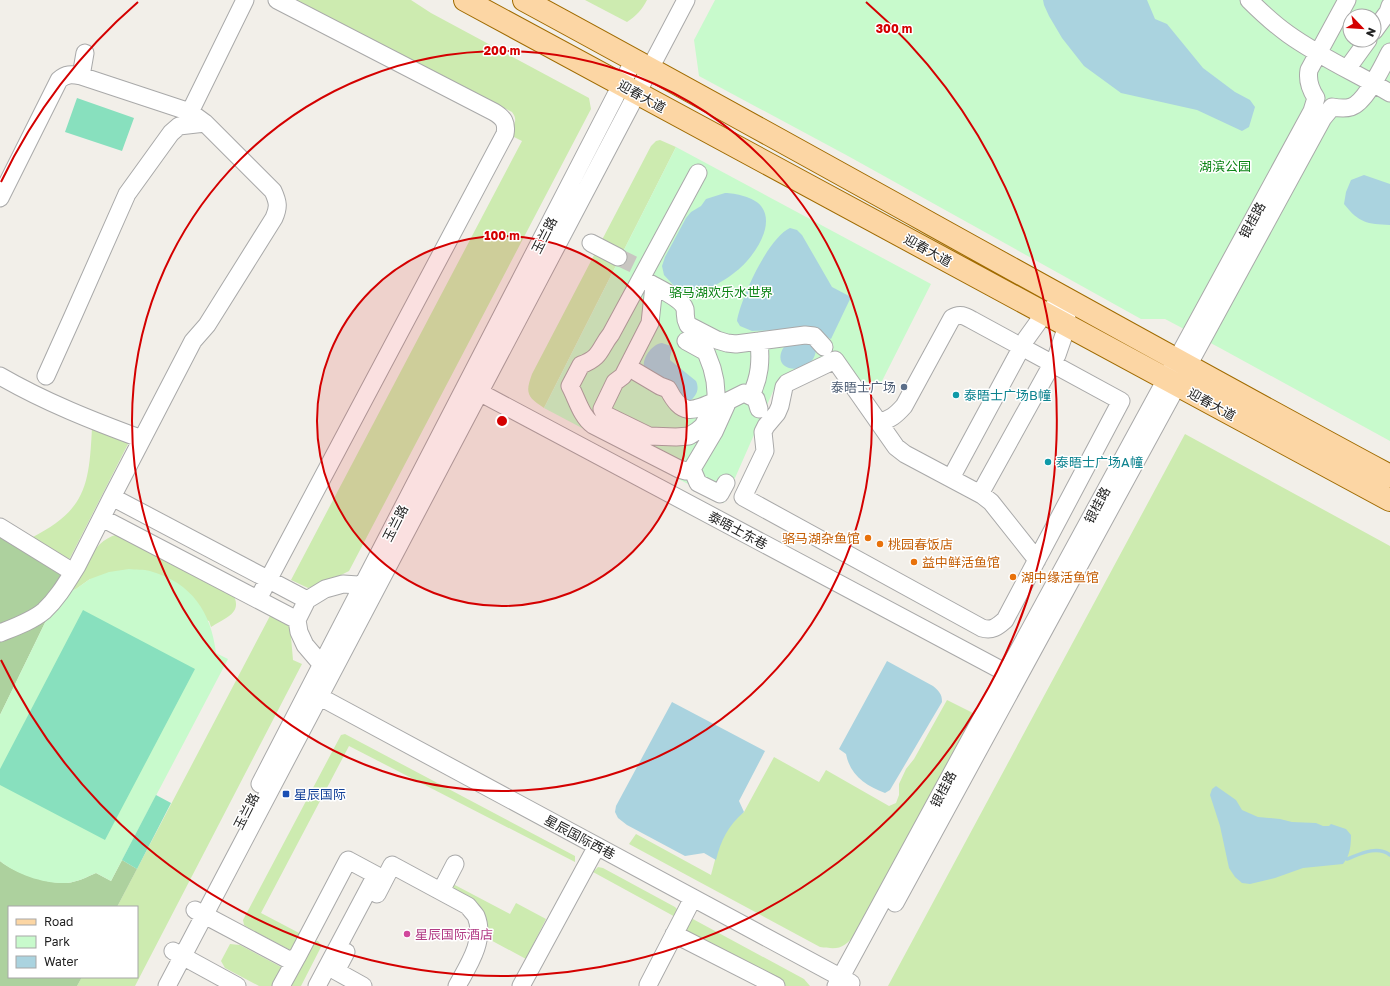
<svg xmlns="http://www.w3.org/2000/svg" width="1390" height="986" font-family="'Golos Text','Noto Sans SC',sans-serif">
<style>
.grass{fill:#cdebb0}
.forest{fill:#add19e}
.park{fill:#c8facc;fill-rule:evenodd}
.pitch{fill:#88e0be}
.water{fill:#aad3df}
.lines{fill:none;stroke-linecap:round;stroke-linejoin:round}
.stream{stroke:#aad3df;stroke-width:3.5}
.minor-tunnel{stroke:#c8c6c1;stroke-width:17;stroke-dasharray:17 8;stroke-linecap:butt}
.minor-casing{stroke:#a9a9a9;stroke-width:19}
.major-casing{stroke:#a06b00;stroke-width:24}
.minor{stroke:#fff;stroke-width:17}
.major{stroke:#fcd6a4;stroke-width:22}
.ring{fill:none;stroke:#d40000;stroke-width:2}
.service-dot{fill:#5c6f8a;stroke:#fff;stroke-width:1.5}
.culture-dot{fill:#0f9aa8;stroke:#fff;stroke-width:1.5}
.food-dot{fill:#e8710a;stroke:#fff;stroke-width:1.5}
.transit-dot{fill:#1a4fb4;stroke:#fff;stroke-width:1.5}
.hotel-dot{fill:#d1479c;stroke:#fff;stroke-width:1.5}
.labels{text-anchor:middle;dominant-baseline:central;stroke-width:3;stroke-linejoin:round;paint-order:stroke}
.street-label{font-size:13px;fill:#222;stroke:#fff}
.park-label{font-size:13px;fill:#0c8416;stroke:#fff}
.service-label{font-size:13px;fill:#4e5e75;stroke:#fff;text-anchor:end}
.culture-label{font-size:13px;fill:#0d838f;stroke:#fff;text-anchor:start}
.food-label{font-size:13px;fill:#c56008;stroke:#fff;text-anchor:start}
.transit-label{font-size:13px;fill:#164399;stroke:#fff;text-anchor:start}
.hotel-label{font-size:13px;fill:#b23c85;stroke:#fff;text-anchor:start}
.centre{fill:#d40000;stroke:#fff;stroke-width:2}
.ring-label{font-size:12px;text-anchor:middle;font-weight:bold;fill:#d40000;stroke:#fff;stroke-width:3;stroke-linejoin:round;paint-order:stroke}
</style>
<rect width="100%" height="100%" fill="#f2efe9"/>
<!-- grass -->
<path class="grass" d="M296 0H411L431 13 589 98 591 109 349 571 327 582 308 588 291 580 522 141 508 134C513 126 519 121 512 112Z
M585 0H647C642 10 636 16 627 22Z
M660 140 676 147 544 408C527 397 525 393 532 374L651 146 656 141Z
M92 428 129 442 69 560 31 538C86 510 89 486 92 428Z
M1185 434 1390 546V986H888Z
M121 534 231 591C245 612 227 617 211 627L209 621 90 579 76 589 69 592C81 572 95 536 121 534Z
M271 614 290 625 293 660 302 664 135 986H77L82 977H137V907H117Z
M947 700 975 714 857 933C843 948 841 950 820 947L629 844 636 834 711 875 719 845 727 829 735 819 744 812 774 757 819 782 826 770 889 806 896 803 899 795V784L906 769 914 759Z
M345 734 575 856V862L349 746 261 913 301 934 292 951 250 929 244 925 243 920 341 735Z
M598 867 603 868 675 907 679 911V919L593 872Z
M453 884 510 914 516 903 546 919 526 959 485 937 451 893Z
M691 918 804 979 810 986H782L685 933 687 923Z
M313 941H318L321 945V947L301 986H289Z
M230 944 240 945 285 969 276 986H259L225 968 221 961Z"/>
<!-- forest -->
<path class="forest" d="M0 536 64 577 58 596 0 715Z
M122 860 137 869 117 907H9V977H82L77 986H0V861C15 873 47 884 67 883 77 882 87 877 96 873L111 881Z"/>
<!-- park -->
<path class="park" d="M715 0H1390V441L1220 348 1165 319H1141L848 156 699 76 694 40ZM1350 16H1374V40H1350Z
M676 147 931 284 881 383 854 381 835 353 778 380 724 503 544 408Z
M129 569C135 570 144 569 150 571 192 583 211 612 216 653L228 659 111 881 96 873C87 877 77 882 67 883 45 884 17 875 0 861V715L58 596 76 589 90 579 109 572Z"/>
<!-- pitch -->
<path class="pitch" d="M77 98 134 118 122 151 65 132Z
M83 610 195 669 105 840 0 785V769Z
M156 795 171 803 137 869 122 860Z"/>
<!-- water -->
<path class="water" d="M1043 0H1147L1155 19 1167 24 1203 68 1235 92 1250 100 1255 107 1249 127 1242 131 1197 110 1121 93 1084 66 1062 38 1049 16 1044 5Z
M1364 175 1390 184V225C1367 224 1359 223 1344 204L1346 192 1351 180Z
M725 193C735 193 754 197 761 206 777 226 751 261 734 273 723 282 709 288 698 296L693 297 685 295 677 289 664 275 662 266 665 257 686 218 691 212 701 206 706 199Z
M790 228 797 230 802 235 832 287 851 297 831 339 811 329 752 331 740 326 737 321C741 298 768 238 790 228Z
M807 339 816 349C815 374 775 375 781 353 782 349 785 345 788 343 794 341 801 340 807 339Z
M662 343 671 346 672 349 670 357V360L696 381C700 390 696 396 689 402L644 368C642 358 652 344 662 343Z
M887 661 933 686C939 691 942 694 942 702L890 790 885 793C866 786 850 775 846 754L839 749Z
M672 702 765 751 739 801 744 812C728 826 721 840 716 860L704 853 685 856 627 825 618 818 615 812 616 806Z
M1216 786 1236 800 1242 810 1258 817 1280 819 1292 822 1316 823 1323 826H1329L1331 824 1346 829 1351 835C1351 845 1350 856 1343 864L1303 868 1275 878 1250 884 1242 883 1235 877 1229 868 1220 826 1210 795 1212 789Z"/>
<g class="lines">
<!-- stream -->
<path class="stream" d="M1347 859C1360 854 1377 845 1390 855"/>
<!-- minor-tunnel -->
<path class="minor-tunnel" d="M618 257 639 267"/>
<!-- minor casing -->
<g class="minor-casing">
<path id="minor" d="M1249 0C1261 12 1274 24 1288 34 1320 57 1356 73 1390 93
M1374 31 1388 12 1390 6
M1347 69 1368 40
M81 76 85 53
M190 112 245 0
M698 173 611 334C599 349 602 357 581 365L570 386C577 399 581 416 593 425L679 469 686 471 692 469 714 432 728 401 744 393 756 399 759 409
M0 198 59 80C66 74 71 74 81 76L190 112 205 123 273 191C278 202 279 207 274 218L207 325 193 341 112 497 77 566 74 570 68 569 0 527
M591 243 618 257
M646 281C655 287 682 298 685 309 686 316 684 317 688 325L717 340 727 343 736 344 805 335 814 336 824 347
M654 286 650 323 623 376 615 382 602 409 604 413 608 416 649 436 676 437 689 436 697 431 703 426 716 401V393L715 381 712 368 706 352 686 341
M628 367 660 386 668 389C682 416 691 412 716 401
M0 376C45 402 93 421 142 439
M46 376 73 316 127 194 171 133 179 126 205 123
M479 392 1016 678
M751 395C760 377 761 361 759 341
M879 422C890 420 896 415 904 406L952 318C960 313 965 316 972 320L1121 401 1005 620C997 627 992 631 982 628L743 497 765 451 763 432 766 426 777 413 780 406 784 387 787 383 835 360 896 447 905 454 982 495 991 502 1037 560
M692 469 698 483 720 494 726 483
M951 478 1026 339 1044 314 1055 306
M980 494 1057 355 1067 326 1066 298
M112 497 307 600
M102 518 297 620
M258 599 505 134C507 123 504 118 494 112L277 0
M0 633C15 627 32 621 44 611 58 598 67 582 77 566
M328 672 305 645 299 632 297 620 307 600 325 589 343 584 373 586
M309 691 851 983
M260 784 634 60
M441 891 455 864
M377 894 392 865 468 906C470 909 474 913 476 916 486 940 468 966 457 986
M895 903 1323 118 1332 107C1338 108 1345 109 1351 107 1366 102 1382 67 1390 52
M195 910 289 960 297 957 348 860 376 875 317 986
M674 934 776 986
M173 951 237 986
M346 952 336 971 363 986
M648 985 693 898
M167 986 686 0
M281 986 297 957
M521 986 597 846
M836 986 1312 111 1316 98C1310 89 1307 81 1309 70L1347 0"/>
</g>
<!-- major casing -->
<g class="major-casing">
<path id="major" d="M465 0 1390 500
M524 0C814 157 1100 320 1390 476"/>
</g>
<!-- minor -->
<use href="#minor" class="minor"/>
<!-- major -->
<use href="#major" class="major"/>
</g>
<!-- distance rings -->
<circle cx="502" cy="421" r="185" fill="#d40000" fill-opacity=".12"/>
<g class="ring">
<circle cx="502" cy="421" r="185"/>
<circle cx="502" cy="421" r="370"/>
<path d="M1 182A555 555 0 0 1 138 2M866 2A555 555 0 1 1 1 660"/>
</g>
<!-- markers -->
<circle class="service-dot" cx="904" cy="387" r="4"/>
<g class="culture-dot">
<circle cx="956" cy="395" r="4"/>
<circle cx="1048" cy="462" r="4"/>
</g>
<g class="food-dot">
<circle cx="868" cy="538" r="4"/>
<circle cx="880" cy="544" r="4"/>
<circle cx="914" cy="562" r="4"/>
<circle cx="1013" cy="577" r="4"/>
</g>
<rect class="transit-dot" x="282" y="790" width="8" height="8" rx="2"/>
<circle class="hotel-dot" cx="407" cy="934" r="4"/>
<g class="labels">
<!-- street labels -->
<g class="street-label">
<text transform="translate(642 96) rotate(29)">迎春大道</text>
<text transform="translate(1252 220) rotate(-61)">银桂路</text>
<text transform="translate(544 235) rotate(-63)">玉兰路</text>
<text transform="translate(928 250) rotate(29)">迎春大道</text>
<text transform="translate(1212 404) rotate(29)">迎春大道</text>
<text transform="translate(1097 505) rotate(-62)">银桂路</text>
<text transform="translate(395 523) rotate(-63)">玉兰路</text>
<text transform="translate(738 530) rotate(28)">泰晤士东巷</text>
<text transform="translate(943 789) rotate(-62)">银桂路</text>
<text transform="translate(246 811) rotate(-63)">玉兰路</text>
<text transform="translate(580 837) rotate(28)">星辰国际西巷</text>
</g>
<!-- park labels -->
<g class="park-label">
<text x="1225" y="166">湖滨公园</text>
<text x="721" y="292">骆马湖欢乐水世界</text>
</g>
<!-- service labels -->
<g class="service-label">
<text x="896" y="387">泰晤士广场</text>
</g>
<!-- culture labels -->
<g class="culture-label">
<text x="964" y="395">泰晤士广场B幢</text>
<text x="1056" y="462">泰晤士广场A幢</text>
</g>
<!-- food labels -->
<g class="food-label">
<text x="860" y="538" text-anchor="end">骆马湖杂鱼馆</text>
<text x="888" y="544">桃园春饭店</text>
<text x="922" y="562">益中鲜活鱼馆</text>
<text x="1021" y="577">湖中缘活鱼馆</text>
</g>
<!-- transit labels -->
<g class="transit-label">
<text x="294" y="794">星辰国际</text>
</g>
<!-- hotel labels -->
<g class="hotel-label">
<text x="415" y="934">星辰国际酒店</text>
</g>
</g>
<circle cx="502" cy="421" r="6" class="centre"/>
<g class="ring-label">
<text x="894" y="33">300 m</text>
<text x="502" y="55">200 m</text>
<text x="502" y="240">100 m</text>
</g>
<!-- legend -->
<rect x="8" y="906" width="130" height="72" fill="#ffffff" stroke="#a7a7a7"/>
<rect x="16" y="919" width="20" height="6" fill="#fcd6a4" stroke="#a7a7a7"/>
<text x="44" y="926" font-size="12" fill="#222222">Road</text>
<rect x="16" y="936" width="20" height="12" fill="#c8facc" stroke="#a7a7a7"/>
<text x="44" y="946" font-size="12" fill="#222222">Park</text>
<rect x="16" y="956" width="20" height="12" fill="#aad3df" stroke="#a7a7a7"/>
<text x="44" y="966" font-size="12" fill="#222222">Water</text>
<!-- north arrow -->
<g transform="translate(1362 28) rotate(115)"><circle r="19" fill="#ffffff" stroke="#a7a7a7"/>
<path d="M0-3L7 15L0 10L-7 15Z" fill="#d40000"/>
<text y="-6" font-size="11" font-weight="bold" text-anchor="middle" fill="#222222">N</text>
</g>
</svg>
